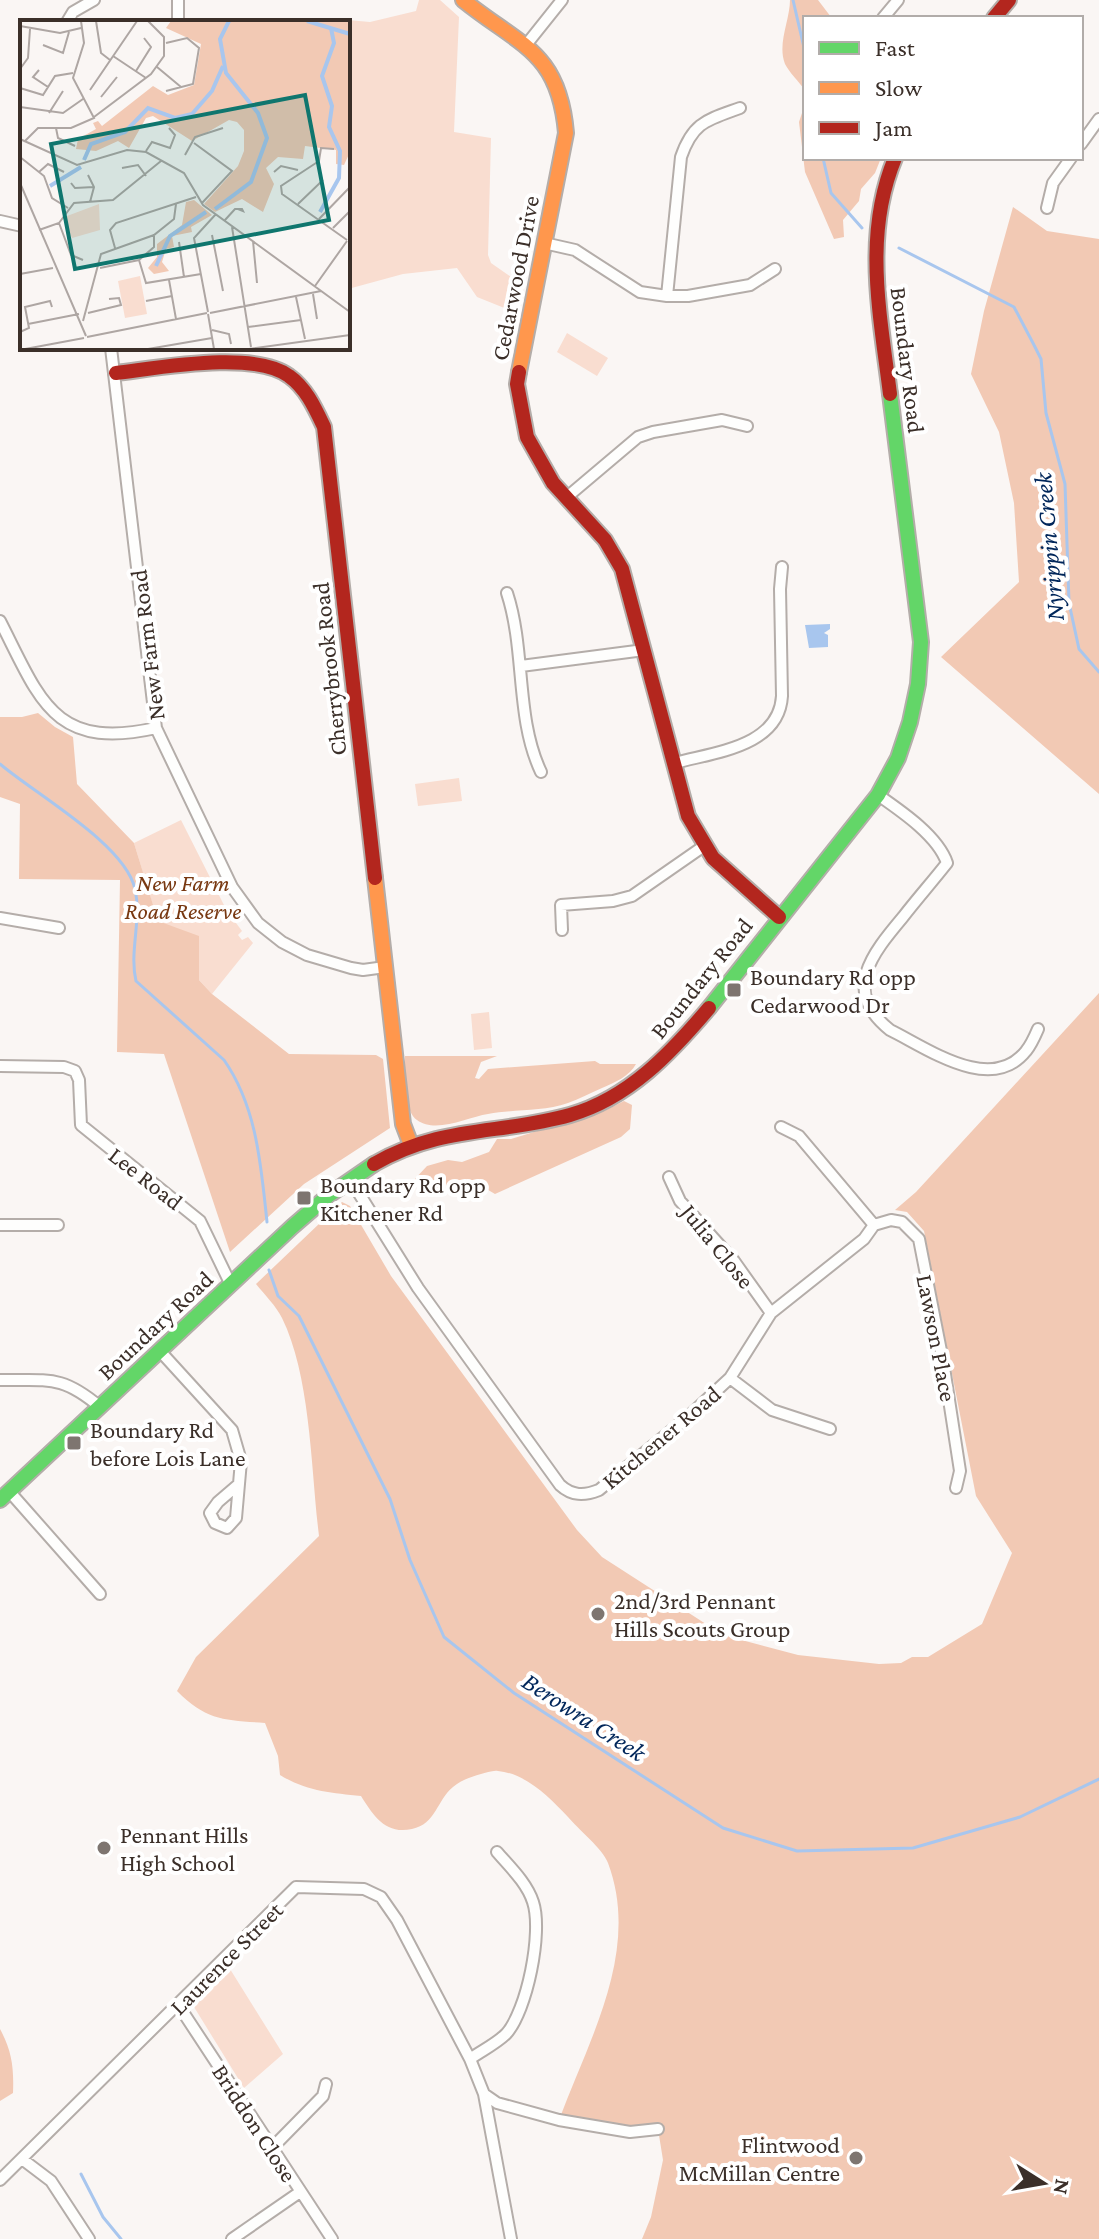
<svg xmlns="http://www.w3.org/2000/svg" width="1099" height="2239" font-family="'Crimson Pro',serif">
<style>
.green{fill:#f9ddd0}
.forest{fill:#f2c9b4}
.water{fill:#a8c6ee}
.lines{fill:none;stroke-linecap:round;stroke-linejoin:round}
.stream{stroke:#a8c6ee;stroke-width:3}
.street-casing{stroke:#b4ada9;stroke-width:14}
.fast-casing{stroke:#b4ada9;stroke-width:18}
.slow-casing{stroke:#b4ada9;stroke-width:18}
.jam-casing{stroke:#b4ada9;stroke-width:18}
.street{stroke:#fefefd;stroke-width:10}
.fast{stroke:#63d668;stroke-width:14}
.slow{stroke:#ff974d;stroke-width:14}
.jam{stroke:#b3261e;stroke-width:14}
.poi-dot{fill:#7e7570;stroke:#fff;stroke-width:3}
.labels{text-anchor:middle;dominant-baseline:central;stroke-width:8;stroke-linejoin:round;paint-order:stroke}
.street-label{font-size:24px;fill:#3b2f29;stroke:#fff}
.park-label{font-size:24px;font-style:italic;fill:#783811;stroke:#fff}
.poi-label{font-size:24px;fill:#3b2f29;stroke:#fff;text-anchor:start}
.water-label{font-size:26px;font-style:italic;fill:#00265a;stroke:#fff}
.inset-river{fill:none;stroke:#a8c6ee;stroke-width:4}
.inset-road{fill:none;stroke:#aea6a3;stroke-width:2}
.view{fill:#0f766e;fill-opacity:0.15;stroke:#0f766e;stroke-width:4}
.inset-edge{fill:none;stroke:#3b2f29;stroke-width:4}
</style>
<rect width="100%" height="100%" fill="#faf6f4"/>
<!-- green -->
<path class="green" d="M419 0H440L459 17 454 132 491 138 488 255 491 263 514 279 520 277 512 311 477 297 457 268 403 274 348 289V22H311L336 19 370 22 416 11Z
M567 333 608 358 597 376 557 352Z
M459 778 462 801 418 806 415 784Z
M181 820 227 911 242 931 238 935 242 940 248 937 253 943 212 994 199 980 158 922 134 843Z
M489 1012 492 1048 474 1050 471 1014Z
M230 1969 283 2054 244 2088 194 2007Z"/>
<!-- forest -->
<path class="forest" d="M790 0H818L831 17 805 18V90C799 82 789 72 785 64 777 44 790 20 790 0Z
M805 104V158H881L875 173 861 189 859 201 843 220 844 237 834 239 805 172 799 122Z
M1013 207 1047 231 1099 239V794L941 657 1019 582 1014 503 999 432 971 374 984 311Z
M38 713 55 727 73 737 77 784 134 843 158 921 199 936V980L212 994 289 1054 376 1055 383 1059 390 1128 304 1184 230 1252 164 1054 117 1052 120 880 19 879 20 804 0 797V717H22Z
M1099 993V2239H642L651 2217 663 2160 658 2129 630 2132 559 2120C589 2039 641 1951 608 1863 603 1849 578 1829 568 1817 549 1797 527 1774 498 1771 493 1770 486 1773 481 1774 471 1777 461 1780 453 1787 437 1800 436 1824 412 1829 385 1835 373 1815 361 1796 331 1793 306 1791 280 1775L278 1756 265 1723C224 1720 207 1721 177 1691L196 1657 319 1536C311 1471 311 1377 282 1318 276 1306 265 1295 256 1284L342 1202 350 1206 391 1276 577 1530 602 1557 723 1635 798 1655 879 1664 901 1663 912 1657H928L982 1624 1012 1553 976 1496 924 1231 907 1212 895 1210 916 1192Z
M405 1056H497L481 1062 475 1078 479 1079 488 1069 595 1061 600 1064H636C630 1076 614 1083 602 1088 590 1093 579 1099 568 1103 542 1112 514 1109 488 1114 468 1117 436 1134 417 1120 403 1111 405 1071 405 1056Z
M624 1101 632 1105 630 1129 621 1137 495 1194 478 1184 447 1193 413 1181 427 1166 448 1160 462 1162 489 1152 497 1139H511L606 1110Z
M0 2029C12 2051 14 2068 13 2093L0 2101Z"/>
<!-- water -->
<path class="water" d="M830 624V629L824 633 828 635V647L809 648 805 625Z"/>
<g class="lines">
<!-- stream -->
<path class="stream" d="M793 0 805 52
M823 158 831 193 862 228
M899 248 1014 307 1034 345 1041 359 1046 413 1065 484 1069 603 1079 649 1099 672
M0 764C35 794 125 844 135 889 142 920 129 951 136 981L224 1060C257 1107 261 1166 267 1222
M269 1270 278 1296 299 1316 390 1499 410 1560 444 1637 514 1693 723 1828 797 1851 913 1848 1020 1817 1099 1779
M81 2174 103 2217 121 2239"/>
<!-- street casing -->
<g class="street-casing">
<path id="street" d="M178 0V22
M883 18 898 0
M67 22 73 12 94 0
M526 45 562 0
M1081 144 1099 119
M1047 208 1053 183 1071 158
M0 221 22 226
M544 243 575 250 640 292 667 296H688L750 285 775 269
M667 296 681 157C693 122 707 120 740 108
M111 348 156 728 232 887 258 923 282 942 307 955 351 968 363 970 385 967
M567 497 638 437 653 432 722 420 747 426
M507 593C526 651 515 717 541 772
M0 621C40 699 53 751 156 728
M521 666 644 650
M675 763C714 752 779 747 782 696L780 589 782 567
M878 795C901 811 938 836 947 863 932 882 917 899 903 917 872 954 841 991 890 1030 927 1048 991 1095 1026 1051 1031 1045 1035 1036 1038 1029
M0 918 59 928
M562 930 561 905 613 901 632 896 704 846
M0 1066 64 1067 75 1071 79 1080 81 1125 200 1221 231 1285
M781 1127 799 1136 874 1225
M669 1177 680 1201 734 1261 771 1313
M350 1179 418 1288 560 1485C572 1496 584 1496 599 1490L688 1417 730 1378 771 1313 864 1239 874 1225
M0 1225H58
M874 1225 891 1220 902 1222 919 1239 943 1361 960 1471 956 1488
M160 1351 232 1430 241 1461 236 1518 227 1528 215 1523 210 1513 218 1502 239 1484
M730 1378 772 1410 830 1429
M0 1380C48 1381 61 1374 100 1407
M9 1491 100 1594
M179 2006 332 2239
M470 2059C481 2051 496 2044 506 2034 527 2011 543 1932 533 1902 527 1883 510 1867 497 1852
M484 2094 497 2103 559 2120 630 2132 658 2129
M271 2149 323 2096 326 2084
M22 2159 51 2181 89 2239
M0 2180 296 1887 364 1889 381 1897 397 1920 470 2059 484 2094 511 2239
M232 2239 300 2192"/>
</g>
<!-- fast casing -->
<g class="fast-casing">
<path id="fast" d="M709 1008 878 795 898 758 910 722 918 684 921 642 890 394
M0 1500 292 1227 329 1195 374 1164"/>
</g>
<!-- slow casing -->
<g class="slow-casing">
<path id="slow" d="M463 0C520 46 559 51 566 133L519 372
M375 878 403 1124 411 1145"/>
</g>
<!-- jam casing -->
<g class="jam-casing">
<path id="jam" d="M994 18 1009 0
M519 372 517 384 527 437 553 483 605 540 622 569 688 816 713 858 779 917
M116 373C159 368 254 350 289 376 306 388 315 408 324 427L375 878
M890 394C880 314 863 235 895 158
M374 1164C442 1125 499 1135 570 1115 629 1098 671 1053 709 1008"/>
</g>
<!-- street -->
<use href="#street" class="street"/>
<!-- fast -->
<use href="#fast" class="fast"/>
<!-- slow -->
<use href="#slow" class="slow"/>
<!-- jam -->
<use href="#jam" class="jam"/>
</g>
<!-- markers -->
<g class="poi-dot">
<rect x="726" y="982" width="16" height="16" rx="4"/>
<rect x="296" y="1190" width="16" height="16" rx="4"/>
<rect x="66" y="1435" width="16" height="16" rx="4"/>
<circle cx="598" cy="1614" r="8"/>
<circle cx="104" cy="1848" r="8"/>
<circle cx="856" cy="2158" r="8"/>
</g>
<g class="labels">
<!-- street labels -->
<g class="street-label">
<text transform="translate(515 278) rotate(-79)">Cedarwood Drive</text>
<text transform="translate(908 360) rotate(83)">Boundary Road</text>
<text transform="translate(147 645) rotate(-97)">New Farm Road</text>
<text transform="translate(329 669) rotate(-96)">Cherrybrook Road</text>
<text transform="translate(701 978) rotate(-51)">Boundary Road</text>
<text transform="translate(146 1178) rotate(38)">Lee Road</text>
<text transform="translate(718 1246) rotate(51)">Julia Close</text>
<text transform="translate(155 1325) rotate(-43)">Boundary Road</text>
<text transform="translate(937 1338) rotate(79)">Lawson Place</text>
<text transform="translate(661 1437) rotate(-40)">Kitchener Road</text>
<text transform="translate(226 1958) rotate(-45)">Laurence Street</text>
<text transform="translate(255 2123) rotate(57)">Briddon Close</text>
</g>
<!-- park labels -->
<g class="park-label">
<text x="183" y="882">New Farm<tspan x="183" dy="28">Road Reserve</tspan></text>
</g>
<!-- poi labels -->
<g class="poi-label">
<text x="750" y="976">Boundary Rd opp<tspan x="750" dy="28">Cedarwood Dr</tspan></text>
<text x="320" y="1184">Boundary Rd opp<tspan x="320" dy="28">Kitchener Rd</tspan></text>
<text x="90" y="1429">Boundary Rd<tspan x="90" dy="28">before Lois Lane</tspan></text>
<text x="614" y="1600">2nd/3rd Pennant<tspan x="614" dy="28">Hills Scouts Group</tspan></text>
<text x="120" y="1834">Pennant Hills<tspan x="120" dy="28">High School</tspan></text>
<text x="840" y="2144" text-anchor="end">Flintwood<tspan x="840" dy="28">McMillan Centre</tspan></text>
</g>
<!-- water labels -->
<g class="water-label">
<text transform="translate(1049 547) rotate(-95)">Nyrippin Creek</text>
<text transform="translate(584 1717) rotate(33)">Berowra Creek</text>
</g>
</g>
<!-- overview -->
<g transform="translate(20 20)">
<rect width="330" height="330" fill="#faf6f4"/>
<path d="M79 184 80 210 52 218 44 201 47 196ZM120 256 127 294 105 298 98 261Z" fill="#f9ddd0"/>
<path d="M151 1H330V132L324 145 316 144V130L285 126 283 139 258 137 246 148 254 164 243 192 222 179 195 192 184 184 218 146 224 131V110L217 102 209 100 172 121 133 96 126 98 109 128 98 121 76 131 56 129 58 119 76 109 73 103 78 101 82 106 133 66 148 75 174 65 181 24 146 8ZM174 180 192 195 171 207 172 212 152 216 154 227 146 229 142 242 149 251 134 254 128 248 137 237V224L162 205 166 182Z" fill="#f2c9b4"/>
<path class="inset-river" d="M287 1 330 14M64 140 71 124 105 112 128 88 155 98 172 94 192 71 203 46M30 166 61 147M195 189 231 162 247 118 238 93 206 53 200 19 209 1M300 192 319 158 320 131 309 107 312 86 302 56 314 23 311 8M136 246 150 216 186 192"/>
<path class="inset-road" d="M76 1 81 33 90 40M0 6 40 13 61 8M23 25 43 33 49 12M93 36 126 58M137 47 161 67M0 49 8 38 10 9M19 50 13 57 28 67M116 51 131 27 124 18M0 68 23 75 35 56 53 53M70 70 117 1M146 71 173 64 179 28 167 18 146 23M81 77 97 57M0 87 43 93 63 79M29 93 43 71M74 97 131 54 144 36V17L128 1M36 108 38 118 55 126M0 119 57 145 107 130 126 132 164 153 183 185 330 292M5 121 18 108H51L74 98 53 58 64 23 61 1M174 123 212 151 182 183M314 129 301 128 299 141 261 166 262 174 327 220M126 131 132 122 150 128 155 115 149 108M165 135 175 117 203 108M0 137 24 156 32 178 48 188M102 148 118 145 126 156M19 152 28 144 44 152M254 152 261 146 278 150M68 155 74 167 70 182M0 163 66 316M51 163 55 168 74 167M278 184 303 160M299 199 330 167M205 200 215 189H222L223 191 218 189M39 203 51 235 63 240M212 207 231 327M313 208 330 191M19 210 39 203 54 183 93 180 141 141M192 215 203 271M233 221 237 263M159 222 164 257M95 228 90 210 96 203 176 177M119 240 126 263 181 254M80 248 119 240 134 227V215M0 254 33 248M149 260 156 299M295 266 327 221M293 274 297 299M276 277 285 319M126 281 152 276M188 292 174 218 196 194M68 293 101 285 99 278 89 279M190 293 301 271M188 294 194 329M63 301 81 234 134 215 154 199 156 184M8 304 59 294M228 307 281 300M192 310 209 314 211 324M0 312 9 308 5 287 30 281 32 287M67 317 187 293M5 329 64 318M128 329 192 318M229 329 330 315"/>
<path class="view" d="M285 75 309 200 55 249 31 124Z"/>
<rect width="330" height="330" class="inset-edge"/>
</g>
<!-- legend -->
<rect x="803" y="16" width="280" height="144" fill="#ffffff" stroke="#b1aca9" stroke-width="2"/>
<rect x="819" y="42" width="40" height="12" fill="#63d668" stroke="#b1aca9" stroke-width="2"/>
<text x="875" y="56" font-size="24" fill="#3b2f29">Fast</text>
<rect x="819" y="82" width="40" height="12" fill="#ff974d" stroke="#b1aca9" stroke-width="2"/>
<text x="875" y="96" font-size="24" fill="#3b2f29">Slow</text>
<rect x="819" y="122" width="40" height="12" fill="#b3261e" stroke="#b1aca9" stroke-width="2"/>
<text x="875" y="136" font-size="24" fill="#3b2f29">Jam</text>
<!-- north arrow -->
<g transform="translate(1043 2183) rotate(101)" stroke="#ffffff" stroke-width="6" paint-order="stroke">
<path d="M0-6L14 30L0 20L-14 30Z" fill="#3b2f29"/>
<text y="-12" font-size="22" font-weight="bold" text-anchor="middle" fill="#3b2f29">N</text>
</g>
</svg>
